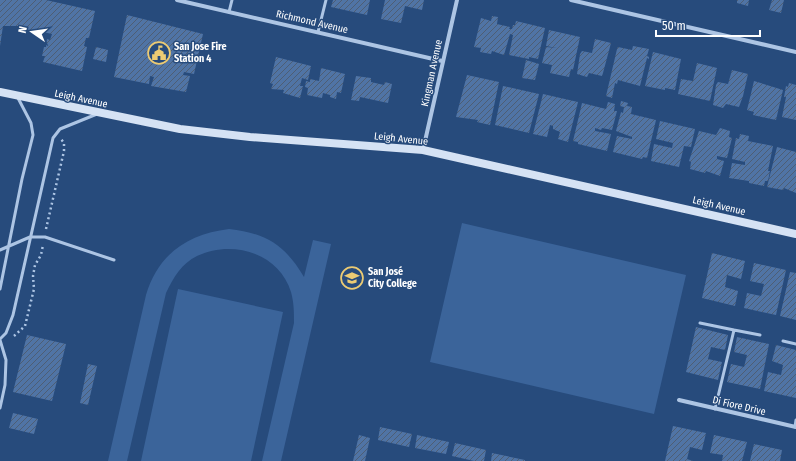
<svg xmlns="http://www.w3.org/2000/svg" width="796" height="461" font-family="'Fira Sans Condensed',sans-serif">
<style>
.green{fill:#3b649a}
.building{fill:url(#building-hatch)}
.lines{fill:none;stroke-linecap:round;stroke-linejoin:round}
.path{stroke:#adc5e4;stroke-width:2.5;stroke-dasharray:2 3;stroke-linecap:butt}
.lane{stroke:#adc5e4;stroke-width:3}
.street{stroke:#adc5e4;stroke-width:4}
.secondary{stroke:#d5e2f4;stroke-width:8}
.labels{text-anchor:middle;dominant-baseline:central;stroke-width:3;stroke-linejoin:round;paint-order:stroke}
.street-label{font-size:10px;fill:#fff;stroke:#274b7c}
.poi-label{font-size:10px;font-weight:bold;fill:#fff;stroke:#274b7c;text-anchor:start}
</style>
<defs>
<pattern id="building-hatch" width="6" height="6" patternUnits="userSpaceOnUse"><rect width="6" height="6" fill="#5074a5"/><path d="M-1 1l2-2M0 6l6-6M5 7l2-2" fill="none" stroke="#4e5e74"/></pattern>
</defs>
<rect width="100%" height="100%" fill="#274b7c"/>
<!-- green -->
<path class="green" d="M462 223 686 275 654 414 430 362Z
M229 229C266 233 285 245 304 277L313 240 331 244 281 461H262L294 323C294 312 294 303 291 292 279 253 232 239 197 256 182 263 173 278 166 293L127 461H108L146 295C158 254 188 234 229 229Z
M178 289 283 312 251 461H141Z"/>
<!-- building -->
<path class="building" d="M0 0H46L95 11 89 38H86L84 46 87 47 82 71 43 62 45 56H42L44 47H46L47 39 50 40 52 34 34 30V32H26L18 28V26H3L0 46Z
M333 0H370L367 15 331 7Z
M385 0H424L422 10 405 6 401 23 381 19Z
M737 0H749L748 6 737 3Z
M772 0H784L781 13 769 10Z
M127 15 203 34 194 74 184 72 183 75 190 76 186 92 151 86 154 77 150 76 149 84 114 77Z
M492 16 498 17 497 24 510 27 509 29H512L513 25H515L516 21 545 28 538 59 529 57V59L509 55 513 35 510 34 504 55 492 51 491 54 480 52 481 48 474 47 481 18 491 21Z
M549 30 580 37 573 70 571 69 569 77 550 73 552 65 542 63 546 47 557 48 546 46Z
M595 39 611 43 603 73 602 76 589 73 587 77 577 74 580 54 582 51 592 53Z
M633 46 649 49 647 56 649 57V59L647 58 640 86 618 80 617 84 615 83 612 98 606 96 617 49 618 47 632 50Z
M96 47 108 50 106 62 93 59Z
M653 52 681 59 675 90 665 88V90L645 86Z
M276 57 311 66 308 80 302 78 300 86H303L300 98 283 93 284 90 271 89 273 84 270 83Z
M526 60 539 64 535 80 522 78Z
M697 63 717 68 710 101 678 94 681 79 693 81Z
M321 68 345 74 341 93 337 92 336 99 330 97V95L323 93 322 98 307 95 308 88 305 87 306 81 310 82V79L319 81Z
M732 70 748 74 743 96 739 107 726 104 723 108 713 105 716 85 718 82 728 84Z
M467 75 499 82 490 125 477 122 478 120 456 117Z
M356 76 371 78V82L384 85 385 82 392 84 388 103 360 97 359 101 351 100Z
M754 81 783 90 776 120 753 115 754 112 747 110Z
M789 83 796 85V120L782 117 786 97H784L786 86 788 87Z
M503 86 539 94 529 133 495 125Z
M543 94 578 102 568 142 558 139 560 132 553 129V126L550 125 547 137 533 134Z
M621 101 628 103 627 106 632 107 631 114 656 120 647 158 643 157 642 159 613 152 617 136 632 139V137L616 131 621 112 623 113 624 107 620 106Z
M608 102 615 104 614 111H617L612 130 602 128 601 130 595 128V131L611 134 607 151 578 144V142L573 141 582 103 606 109Z
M660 121 695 129 691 147 684 146 679 167 651 161 654 144 672 148 673 143 656 139Z
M720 128 730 131 729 137 732 138 727 158 717 156V159L724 161 720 176 706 171 705 173 690 169 691 162 689 161 699 131 716 135Z
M740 134 749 136 748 141 773 146 768 171H770L768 181H765L764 186 749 183V181L729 178 732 163 745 165V162L732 159 736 138 739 139Z
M777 147 796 152V193L784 188 783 190 767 187Z
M712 253 745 261 741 279 727 275 725 287 738 291 735 306 702 298Z
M754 263 786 270 776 315 744 308 747 293 761 296 764 284 750 281Z
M790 272 796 273V320L780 316Z
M696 327 728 335 725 350 711 347 708 359 722 362 718 380 686 372Z
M27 335 66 344 52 401 13 392Z
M737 337 769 344 760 389 727 382 731 364 744 367 747 355 734 352Z
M776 345 796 350V398L764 391 768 372 781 375 783 365 772 361Z
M88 364 97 366 88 405 80 403Z
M13 413 38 419 34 434 9 428Z
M673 426 706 433 702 450 690 447 687 459 693 461H665Z
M380 427 412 434 409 447 378 440Z
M359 435 370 438 365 461H353Z
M417 435 449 442 446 454 415 448Z
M714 435 747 442 742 461H722L723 455 710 453Z
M455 443 486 450 484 461H474L452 456Z
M754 444 782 450 780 461H750Z
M492 453 525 460V461H491Z"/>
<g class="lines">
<!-- path -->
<path class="path" d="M46 229 64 151V143L61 139
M14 336 25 326 34 289 33 276 35 265 41 255 43 245"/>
<!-- lane -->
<path class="lane" d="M229 12 232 0
M318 32 326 0
M0 250 30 237H45L114 260
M0 289 22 179 33 135 31 123 18 98
M700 323 734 330 715 409
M734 330 760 335
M0 339 6 333 13 315 53 138 60 129 97 114
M0 340 6 360 5 385 0 408
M783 341 796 344
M795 427 796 420"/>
<!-- street -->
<path class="street" d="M177 0 442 61
M571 0 796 52
M423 150 457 0
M679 400 796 427"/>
<!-- secondary -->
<path class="secondary" d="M0 92 180 129 250 137 423 150 796 234"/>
</g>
<!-- icons -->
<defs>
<g id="civic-ring" transform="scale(1.15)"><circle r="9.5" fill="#274b7c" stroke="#eccb73" stroke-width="1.5"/><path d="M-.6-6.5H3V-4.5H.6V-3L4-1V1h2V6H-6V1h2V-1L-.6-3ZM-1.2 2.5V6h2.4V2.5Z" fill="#eccb73"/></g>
<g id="university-ring" transform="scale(1.15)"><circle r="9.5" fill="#274b7c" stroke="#eccb73" stroke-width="1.5"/><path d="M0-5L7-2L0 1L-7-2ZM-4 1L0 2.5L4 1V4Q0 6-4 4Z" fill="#eccb73"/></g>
</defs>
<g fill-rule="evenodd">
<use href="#civic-ring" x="159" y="53"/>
<use href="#university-ring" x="352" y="278"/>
</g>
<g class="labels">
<!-- street labels -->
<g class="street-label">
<text transform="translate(312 22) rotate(13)">Richmond Avenue</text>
<text transform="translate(432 73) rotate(-78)">Kingman Avenue</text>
<text transform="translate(81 99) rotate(12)">Leigh Avenue</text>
<text transform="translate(401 139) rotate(6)">Leigh Avenue</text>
<text transform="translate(719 206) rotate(13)">Leigh Avenue</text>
<text transform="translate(739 406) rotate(13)">Di Fiore Drive</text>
</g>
<!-- poi labels -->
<g class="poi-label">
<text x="174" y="47">San Jose Fire<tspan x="174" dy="12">Station 4</tspan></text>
<text x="368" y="272">San José<tspan x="368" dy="12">City College</tspan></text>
</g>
</g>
<!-- north arrow -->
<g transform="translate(32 32) rotate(283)" stroke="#274b7c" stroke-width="3" paint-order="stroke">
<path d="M0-3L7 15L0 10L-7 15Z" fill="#ffffff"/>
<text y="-6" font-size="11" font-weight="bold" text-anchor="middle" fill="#ffffff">N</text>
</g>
<!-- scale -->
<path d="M656 30v6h104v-6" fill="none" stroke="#ffffff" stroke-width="2"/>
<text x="662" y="30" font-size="12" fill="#ffffff" stroke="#274b7c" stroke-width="3" paint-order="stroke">50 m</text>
</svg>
